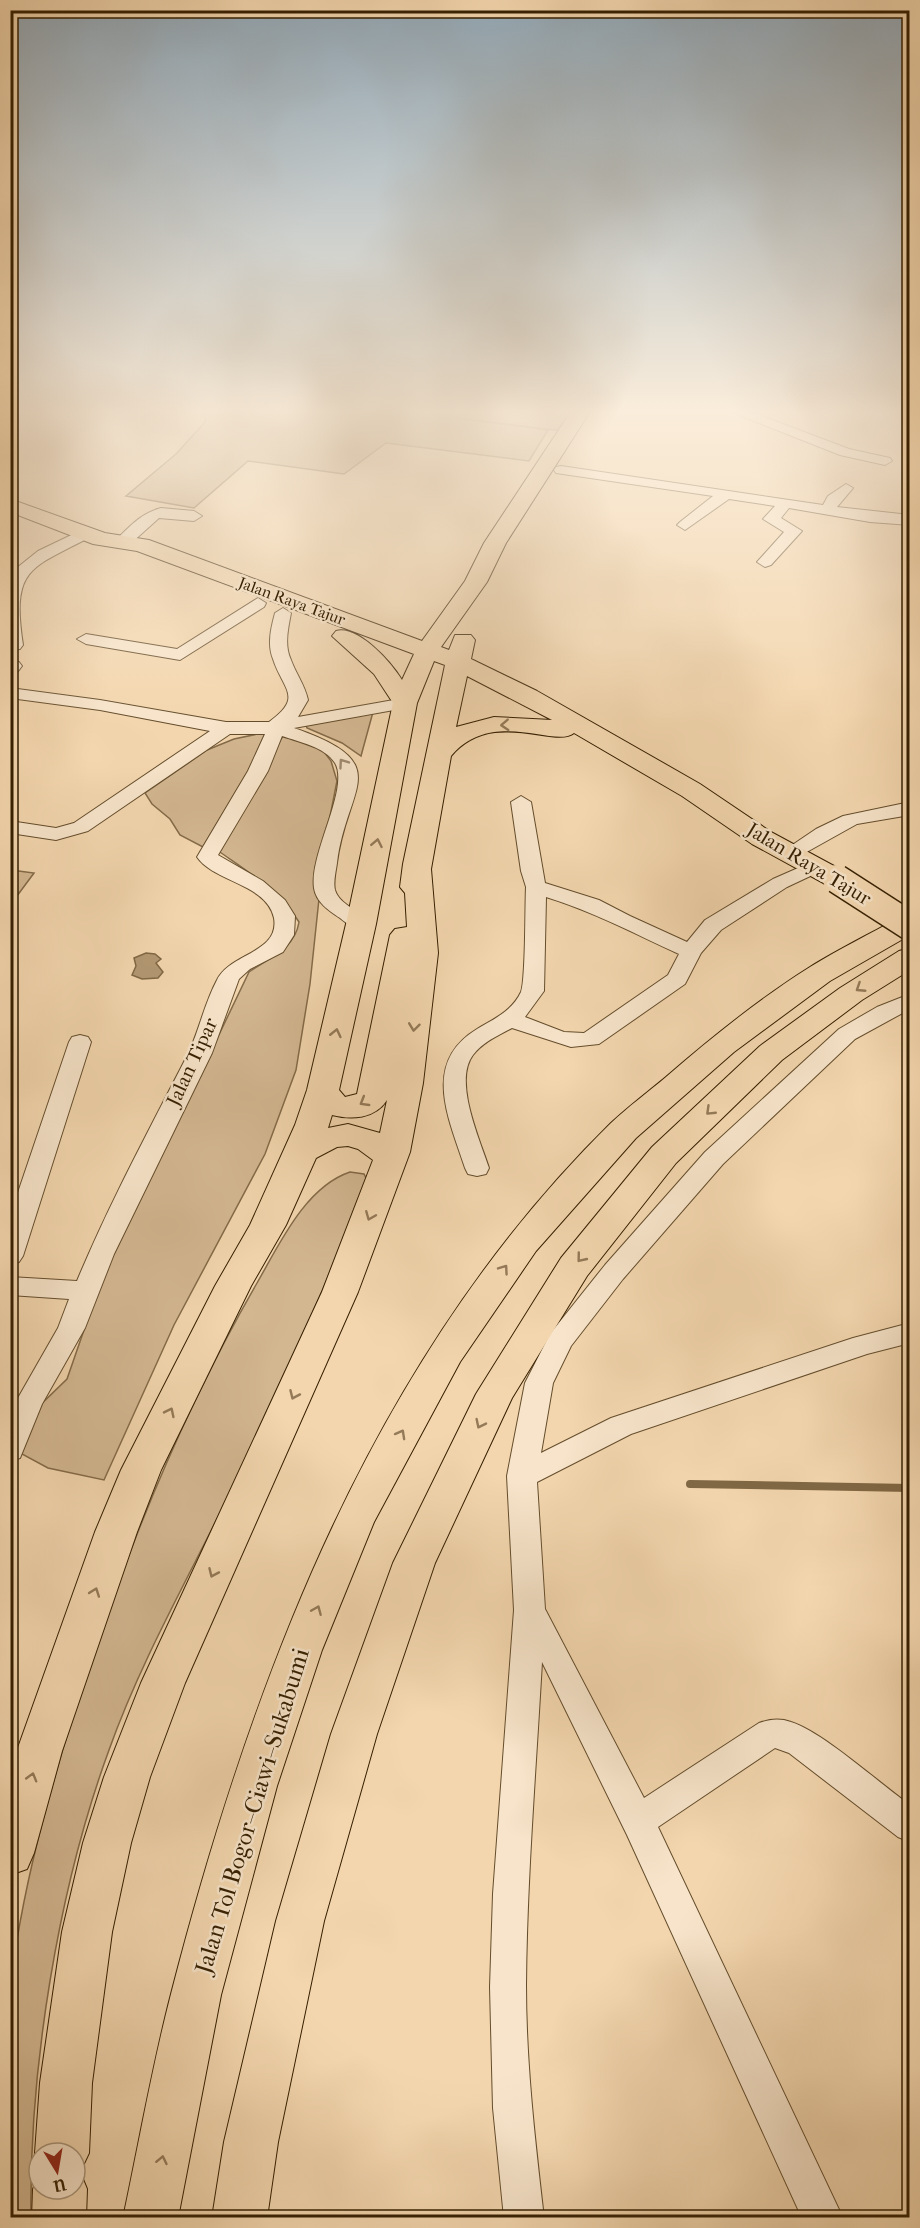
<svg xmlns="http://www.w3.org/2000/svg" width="920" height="2228" font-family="'IM FELL French Canon',serif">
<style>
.green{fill:#d3b791;stroke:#846b49;stroke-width:1.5}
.water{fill:#b29873;stroke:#806845;stroke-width:1.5}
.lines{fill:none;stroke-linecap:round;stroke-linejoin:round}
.stream{stroke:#806845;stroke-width:8}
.street-casing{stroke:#644d2c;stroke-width:2}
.highway-casing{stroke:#351f01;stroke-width:2}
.street{fill:#f7e4ca;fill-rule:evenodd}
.highway{fill:#f3d6ae;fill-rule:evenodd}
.highway-bridge-casing{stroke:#351f01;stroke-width:31;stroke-linecap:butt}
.highway-bridge{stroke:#f3d6ae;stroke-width:28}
.oneway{stroke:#947a58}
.oneway2{stroke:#a08b70}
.labels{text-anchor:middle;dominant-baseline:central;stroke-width:5;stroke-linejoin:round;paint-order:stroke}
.far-street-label{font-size:16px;fill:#351f01;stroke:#f7e4ca}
.street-label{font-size:20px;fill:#351f01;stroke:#f7e4ca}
.near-street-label{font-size:24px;fill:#351f01;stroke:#f7e4ca}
</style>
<rect width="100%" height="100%" fill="#f3d6ae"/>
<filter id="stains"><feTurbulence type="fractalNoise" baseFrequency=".00333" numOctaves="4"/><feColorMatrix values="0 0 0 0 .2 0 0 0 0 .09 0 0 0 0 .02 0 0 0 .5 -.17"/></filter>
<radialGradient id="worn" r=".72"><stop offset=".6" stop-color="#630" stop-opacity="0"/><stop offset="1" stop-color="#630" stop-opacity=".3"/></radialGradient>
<!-- green -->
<path class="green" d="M201 410H574L562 431 457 418 548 430 529 461 386 443 344 474 248 461 194 508 126 496 176 454 206 421Z
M373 712 361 756 342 743 307 728 306 725Z
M272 731 203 847 180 835 170 819 152 804 145 793 207 750 234 739Z
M284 734 318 744 331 761 337 781 325 842 310 984 296 1070 265 1154 174 1325 104 1480 48 1468 20 1453 32 1413 67 1379 101 1281 249 972C269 958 295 949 299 922 279 890 248 872 217 850Z
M11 870 34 873 11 904 10 870Z
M350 1172 364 1174 367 1180C325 1289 278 1395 227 1499 186 1582 140 1663 109 1750 58 1889 29 2069 31 2217L11 2218C11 2128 3 2028 17 1940 33 1843 61 1749 93 1656 136 1526 189 1401 257 1283 279 1245 305 1187 350 1172Z"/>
<!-- water -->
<path class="water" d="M146 953 155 954 161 959 156 963 163 972 158 978 142 979 132 975 136 966 134 958Z"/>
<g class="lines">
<!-- stream -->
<path class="stream" d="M690 1484 910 1488"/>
<!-- street casing -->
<g class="street-casing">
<path id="street" d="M726 410H746L849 449 890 458 892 461 885 465 840 455Z
M561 466 823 505 828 496 846 484 853 488 837 507 910 515V525L870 522 789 508 781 518 802 531 771 565 765 567 757 562 784 532 763 519 775 506 729 499 685 530 677 525 680 522 713 496 556 473 554 470 556 467Z
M161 508 194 511 202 516 194 521 159 518 129 545H117L115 542 117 539C131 525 142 513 161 508Z
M86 528 94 533 92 536C31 569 11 566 23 645L20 649 10 650V575L13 571 38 551Z
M258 598 266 603 264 607 180 660 86 644 77 639 86 634 177 649Z
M283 608 291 613C288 629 284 645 291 660 296 674 305 685 308 700L298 717 405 698 414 703 405 708 294 728C398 764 346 786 337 863 336 871 333 882 335 890 340 906 362 911 372 924L369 929C356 932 350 926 340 918 329 911 316 902 314 888 309 854 350 788 335 763 325 747 299 742 282 736L268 771 218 855 263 881 285 900 295 916 294 935 283 952 250 969 239 979 212 1053 114 1254 85 1328 42 1404 20 1458 10 1461V1412L58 1328 69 1299 10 1295V1277L77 1281C109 1204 149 1130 187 1056 199 1032 204 1004 217 980 230 953 280 953 274 918 267 884 214 882 197 857L248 771 265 734H230L88 831 56 840 10 833V821L56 828 74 823 210 731 100 710 10 698V688L100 700 226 722H269C304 697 283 690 273 659 267 644 271 628 275 613Z
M10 661 19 662 22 666 16 674 10 675Z
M521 796 531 802 545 883 599 900 630 916 687 942 705 920 773 879 814 861 821 863 824 867 821 871 787 887 721 930 701 953 685 984 599 1044 571 1047 512 1028C499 1035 483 1042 473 1055 453 1081 480 1140 489 1168L486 1174 477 1176 468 1174 465 1168C449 1119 421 1063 477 1029 494 1019 512 1011 521 992 526 980 525 905 526 887L521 871 511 802ZM546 897C592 911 635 934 679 954L668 975 584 1033 564 1032 525 1017 544 991Z
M910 802V815L857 824 796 858H782L779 854 816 829 843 816Z
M910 994V1009L855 1039 723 1164 623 1279 571 1346 553 1383 541 1453 611 1418 853 1338 910 1323V1343L867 1354 631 1434 537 1482 545 1609 644 1798 759 1723C770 1719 780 1718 791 1722 823 1732 880 1784 910 1805V1842L898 1837 789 1753 775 1748 658 1827 843 2218H802L627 1835 542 1662C536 1769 527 1877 526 1985 526 2063 535 2140 544 2218H504L493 2108 490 1987 493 1894 514 1610 507 1476 525 1383 550 1334 605 1265 705 1152 839 1029 877 1007Z
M80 1035 88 1037 91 1042 23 1256 19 1262 10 1265V1216L69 1042 72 1037Z"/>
</g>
<!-- highway casing -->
<g class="highway-casing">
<path id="highway" d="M572 410H591L506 543 487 582 441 647 449 650 455 635H471L475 640 471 659 537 691 700 784 771 832 847 873 851 879 847 885 837 888 827 885 752 844 682 796 574 733C555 749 493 707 451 756L431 869 438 953 423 1083 410 1152 358 1292 185 1683 150 1777 131 1843 112 1932 92 2083 89 2153 80 2172 87 2189 86 2218H32L33 2189 39 2174V2189H75V2153H39V2162L35 2153 40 2083 62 1932 83 1843 104 1777 141 1683 322 1292 373 1160 358 1149 348 1146 337 1147 316 1158 286 1225 251 1286 161 1470 137 1532 62 1751 34 1853 27 1869 10 1875V1770L95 1532 121 1470 215 1286 250 1225 295 1125 307 1090 346 924 393 703 374 674 332 636 336 631C358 625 391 662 402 680L414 654 137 551 93 544 10 512V499L105 533 149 540 422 641 465 581 484 543ZM434 661 445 665 403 864 400 887 405 893 407 927 395 929 390 935 357 1094 345 1097 339 1090 376 924 417 703ZM467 676 552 720 494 717 456 727ZM387 1100 380 1133 348 1124 328 1128 332 1115C351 1120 375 1119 387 1100Z
M910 914V935L830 981 734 1052 636 1138 536 1251 460 1362 374 1522 322 1650 277 1786 221 1995 178 2218H123C139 2143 152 2067 171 1994 253 1676 373 1357 611 1123 628 1107 648 1092 666 1077 711 1038 759 999 810 967 839 949 870 934 900 917Z
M910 948V970L862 1000 782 1060 676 1163 587 1276 512 1398 435 1563 377 1734 324 1921 278 2142 267 2218H212L224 2142 276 1921 331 1734 393 1563 476 1394 561 1258 652 1147 760 1046 840 988 899 951Z"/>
</g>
<!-- street -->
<use href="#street" class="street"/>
<!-- highway -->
<use href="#highway" class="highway"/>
<!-- highway-bridge casing -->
<g class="highway-bridge-casing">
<path id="highway-bridge" d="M837 879 910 926"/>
</g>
<!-- highway-bridge -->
<use href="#highway-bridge" class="highway-bridge"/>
</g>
<!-- one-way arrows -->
<defs><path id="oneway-chevron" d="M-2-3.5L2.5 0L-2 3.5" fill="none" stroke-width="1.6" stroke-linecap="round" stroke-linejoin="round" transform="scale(1.5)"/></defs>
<g class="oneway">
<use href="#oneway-chevron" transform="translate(505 725) rotate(177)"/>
<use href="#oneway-chevron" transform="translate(377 843) rotate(-79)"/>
<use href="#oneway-chevron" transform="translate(860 988) rotate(147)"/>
<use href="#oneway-chevron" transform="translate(414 1027) rotate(97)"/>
<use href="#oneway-chevron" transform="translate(336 1033) rotate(-77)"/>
<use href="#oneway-chevron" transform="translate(364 1102) rotate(149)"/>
<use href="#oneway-chevron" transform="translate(710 1111) rotate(136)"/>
<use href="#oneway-chevron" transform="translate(370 1216) rotate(112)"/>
<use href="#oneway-chevron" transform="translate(581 1258) rotate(129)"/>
<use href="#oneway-chevron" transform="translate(504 1269) rotate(-55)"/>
<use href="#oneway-chevron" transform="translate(294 1395) rotate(114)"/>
<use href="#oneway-chevron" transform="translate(170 1412) rotate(-64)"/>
<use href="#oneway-chevron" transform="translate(480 1424) rotate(116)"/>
<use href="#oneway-chevron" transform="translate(401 1434) rotate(-61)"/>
<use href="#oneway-chevron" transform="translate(213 1573) rotate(114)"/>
<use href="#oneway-chevron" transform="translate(95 1592) rotate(-70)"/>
<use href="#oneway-chevron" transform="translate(317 1610) rotate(-67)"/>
<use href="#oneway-chevron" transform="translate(32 1777) rotate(-74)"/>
<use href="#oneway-chevron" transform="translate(162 2160) rotate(-78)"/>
</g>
<use class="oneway2" href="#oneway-chevron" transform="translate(343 763) rotate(-125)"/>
<!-- sky -->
<linearGradient id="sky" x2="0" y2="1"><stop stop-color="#92a9b9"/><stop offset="0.57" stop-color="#faeddb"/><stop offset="1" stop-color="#faeddb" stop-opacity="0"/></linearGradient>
<rect width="920" height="722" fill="url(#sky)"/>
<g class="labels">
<!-- far-street labels -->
<g class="far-street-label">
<text transform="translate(292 601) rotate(20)">Jalan Raya Tajur</text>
</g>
<!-- street labels -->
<g class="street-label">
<text transform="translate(809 864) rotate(31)">Jalan Raya Tajur</text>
<text transform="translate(192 1062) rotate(-65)">Jalan Tipar</text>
</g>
<!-- near-street labels -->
<g class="near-street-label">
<text transform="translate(252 1811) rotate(-73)">Jalan Tol Bogor–Ciawi–Sukabumi</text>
</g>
</g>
<!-- margin -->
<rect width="920" height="2228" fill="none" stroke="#f3d6ae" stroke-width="36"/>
<rect x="12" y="12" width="896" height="2204" fill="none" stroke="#351f01" stroke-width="3"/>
<rect x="18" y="18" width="884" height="2192" fill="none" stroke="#351f01" stroke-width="1.5"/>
<!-- north arrow -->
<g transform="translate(57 2171) rotate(169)"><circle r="28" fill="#f7e4ca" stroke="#a9957a" stroke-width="1.5"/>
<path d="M0-4.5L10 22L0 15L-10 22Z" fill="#8f2418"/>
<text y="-9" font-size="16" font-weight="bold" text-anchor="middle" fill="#351f01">U</text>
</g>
<rect width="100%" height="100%" filter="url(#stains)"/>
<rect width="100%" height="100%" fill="url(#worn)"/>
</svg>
